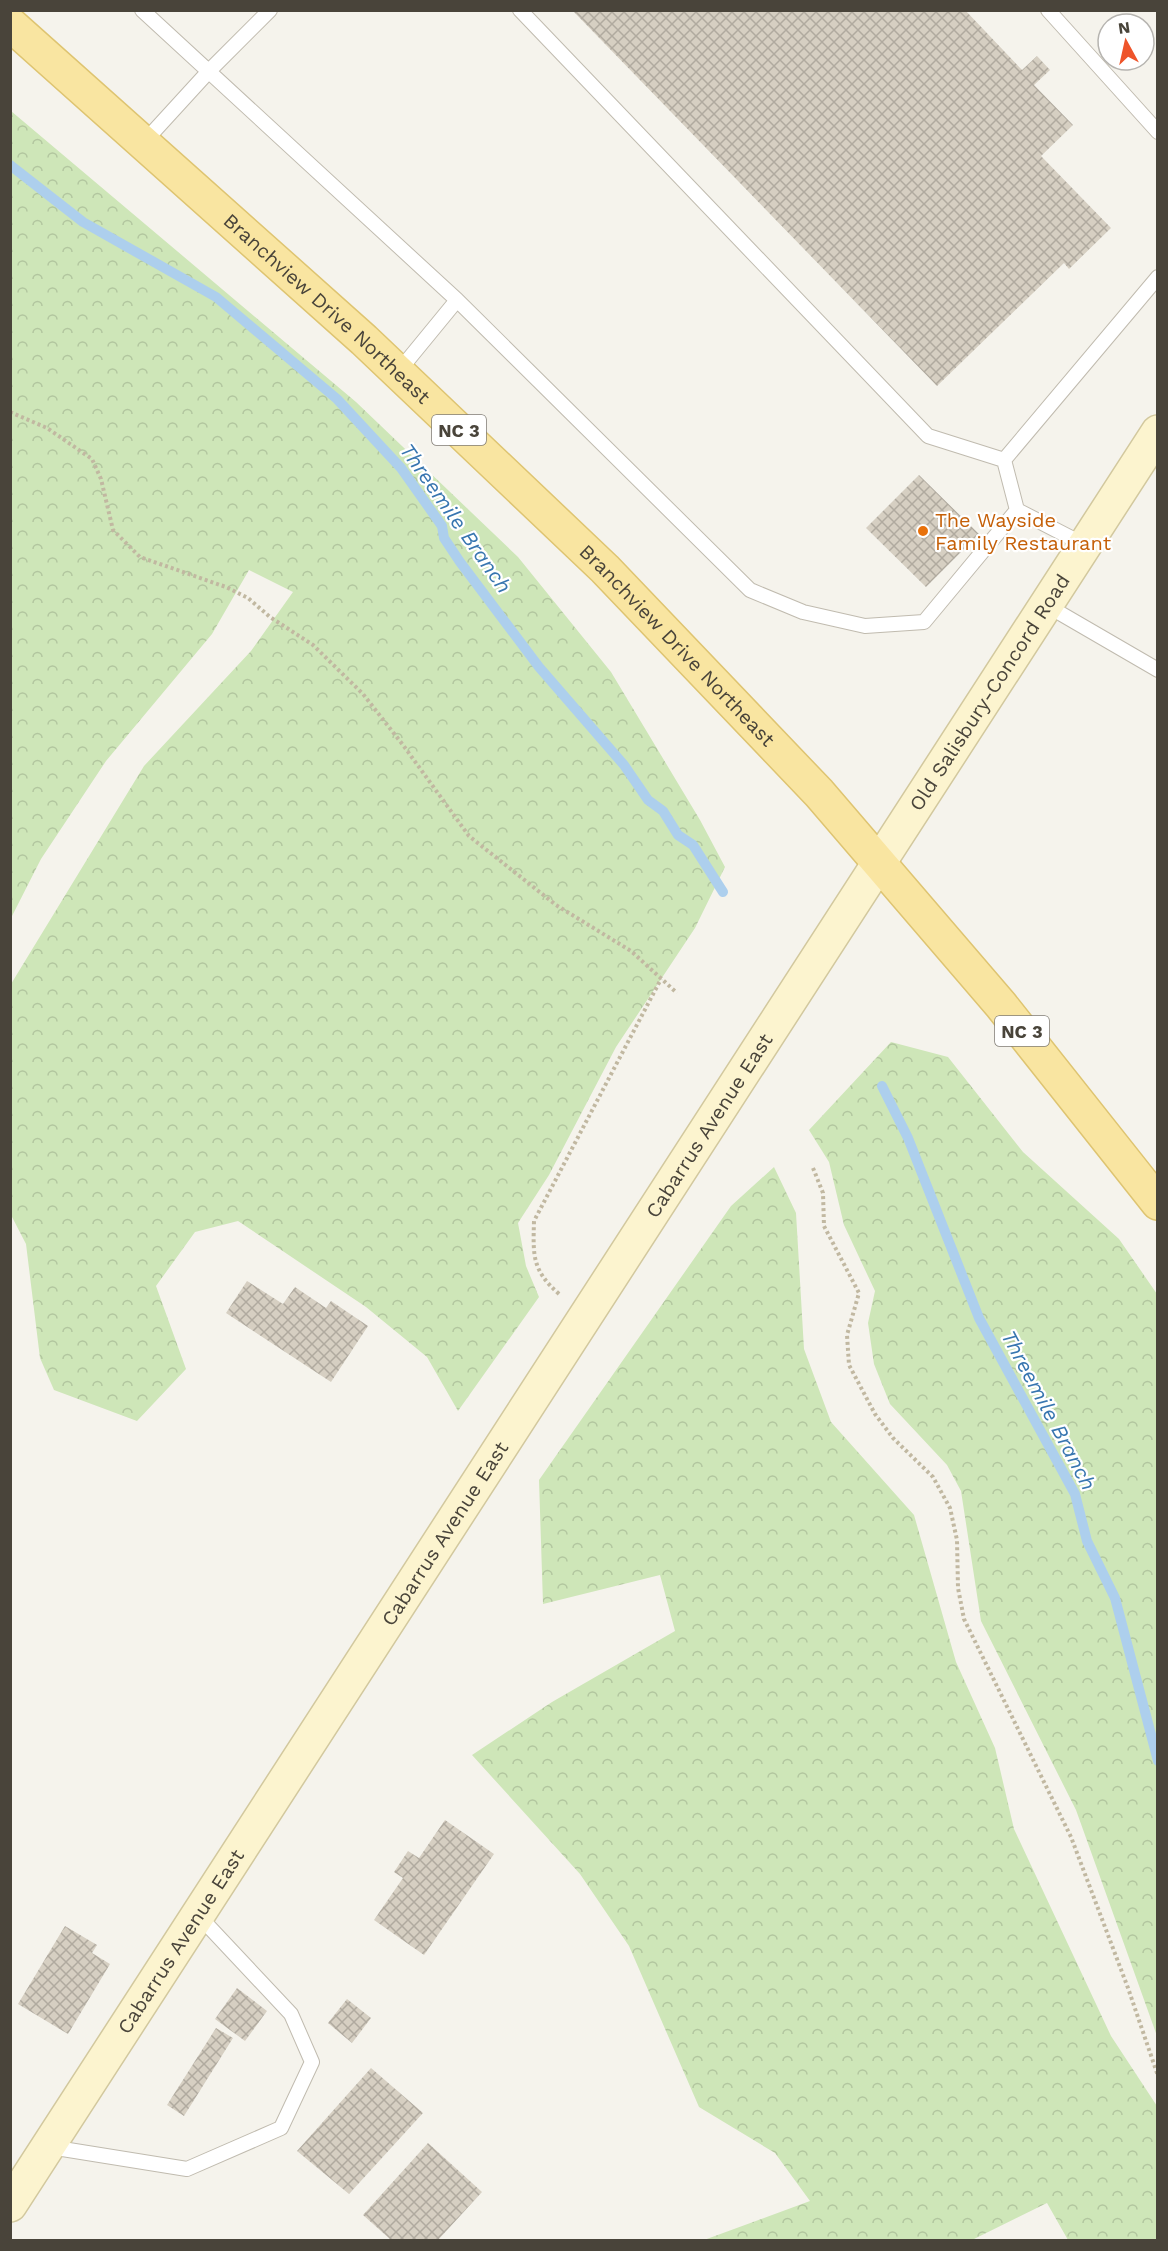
<svg xmlns="http://www.w3.org/2000/svg" width="1168" height="2251" font-family="'Work Sans',sans-serif">
<style>
.forest{fill:url(#forest-crowns)}
.lines{fill:none;stroke-linecap:round;stroke-linejoin:round}
.stream{stroke:#adcfed;stroke-width:10}
.building{fill:url(#building-cross-hatch)}
.service-casing{stroke:#c0bbaf;stroke-width:16}
.secondary-casing{stroke:#d2c89e;stroke-width:36}
.primary-casing{stroke:#dec471;stroke-width:36}
.path{stroke:#c1b8a1;stroke-width:4;stroke-dasharray:3 3;stroke-linecap:butt}
.service{stroke:#fff;stroke-width:14}
.secondary{stroke:#fcf4cf;stroke-width:33}
.primary{stroke:#f9e5a1;stroke-width:33}
.food-dot{fill:#e8710a;stroke:#fff;stroke-width:2}
.labels{text-anchor:middle;dominant-baseline:central;stroke-width:4.5;stroke-linejoin:round;paint-order:stroke}
.shield{fill:#fff;stroke:#807c75;stroke-width:1.5}
.shield-label{font-size:18px;font-weight:bold;fill:#49443a}
.street-label{font-size:20px;fill:#49443a;stroke:#fff}
.food-label{font-size:20px;fill:#c56008;stroke:#fff;text-anchor:start}
.water-label{font-size:21px;font-style:italic;fill:#3876b0;stroke:#fff}
</style>
<defs>
<pattern id="forest-crowns" width="20" height="18" patternUnits="userSpaceOnUse" patternTransform="scale(1.5)"><rect width="20" height="18" fill="#cee6b8"/><path d="M2 6a3 3 0 1 1 6 0M12 15a3 3 0 1 1 6 0" fill="none" stroke="#b2c69f"/></pattern>
<pattern id="building-cross-hatch" width="8" height="8" patternUnits="userSpaceOnUse" patternTransform="scale(1.5)"><rect width="8" height="8" fill="#d6cfc2"/><path d="M0 0l8 8M0 8l8-8" fill="none" stroke="#b0aa9f"/></pattern>
</defs>
<rect width="100%" height="100%" fill="#f5f3ec"/>
<!-- forest -->
<path class="forest" d="M11 111 356 402 518 557 611 672 700 820 725 867 695 928 616 1047 549 1175 518 1223 526 1266 539 1297 458 1411 427 1357 366 1307 238 1221 195 1232 156 1286 186 1369 137 1421 54 1390 40 1358 26 1244 11 1215V984L144 766 251 651 293 592 249 570 212 634 106 761 41 859 11 918Z
M891 1042 948 1057 1023 1152 1119 1239 1157 1294V2036L1076 1810 981 1621 961 1491 947 1465 890 1404 874 1364 868 1323 875 1291 844 1225 829 1162 809 1130Z
M774 1167 796 1213 804 1349 831 1422 914 1515 956 1662 995 1748 1014 1829 1111 2036 1157 2106V2240H1068L1047 2203 972 2240H704L810 2201 775 2153 699 2107 629 1946 580 1874 472 1755 552 1702 675 1631 660 1575 543 1604 539 1480 731 1206Z"/>
<g class="lines">
<!-- stream -->
<path class="stream" d="M10 165 83 222 216 297 337 399 401 468 442 526 444 538 460 562 539 667 624 765 648 800 663 811 678 835 693 845 723 892
M882 1086 908 1138 979 1318 1075 1494 1087 1541 1115 1598 1158 1761"/>
</g>
<!-- building -->
<path class="building" d="M572 10H965L1022 70 1037 56 1050 70 1034 85 1073 125 1041 156 1111 228 1069 269 1064 263 937 386Z
M919 475 979 534 926 587 866 528Z
M247 1281 283 1304 295 1287 326 1308 331 1301 368 1326 331 1382 226 1313Z
M445 1820 494 1854 424 1955 374 1920 403 1878 394 1872 408 1851 419 1858Z
M65 1926 97 1945 92 1953 110 1964 68 2034 18 2004Z
M237 1988 267 2011 245 2041 215 2019Z
M347 1999 371 2018 352 2043 328 2023Z
M216 2028 233 2038 184 2116 167 2105Z
M371 2068 423 2113 349 2194 297 2151Z
M428 2143 482 2192 438 2240H391L363 2215Z"/>
<g class="lines">
<!-- service casing -->
<g class="service-casing">
<path id="service" d="M142 10 457 300 398 372
M520 10 928 436 1004 460
M1048 10 1158 132
M145 141 209 71 270 10
M457 300 750 590 803 612 865 626 924 622 1017 510 1085 545
M1017 510 1004 460 1158 277
M1046 605 1158 670
M50 2147 187 2169 281 2128 312 2062 291 2014 198 1915"/>
</g>
<!-- secondary casing -->
<g class="secondary-casing">
<g id="secondary">
<path id="s1" d="M10 2205 1158 432"/>
</g>
</g>
<!-- primary casing -->
<g class="primary-casing">
<g id="primary">
<path id="s2" d="M10 24 364 340 605 569 819 793 1001 1005 1158 1203"/>
</g>
</g>
<!-- path -->
<path class="path" d="M10 412 47 428 92 459 101 479 113 530 140 557 226 587 248 598 270 617 313 645 363 694 403 745 469 836 556 905 631 951 677 993
M813 1168 823 1193 824 1226 859 1293 847 1335 849 1365 875 1414 893 1438 933 1477 950 1508 957 1540 958 1588 964 1619 1071 1837 1128 1988 1158 2076
M559 1294C532 1270 533 1256 534 1221L661 979"/>
<!-- service -->
<use href="#service" class="service"/>
<!-- secondary -->
<use href="#secondary" class="secondary"/>
<!-- primary -->
<use href="#primary" class="primary"/>
</g>
<!-- markers -->
<circle class="food-dot" cx="923" cy="531" r="6"/>
<g class="labels">
<!-- shield labels -->
<g class="shield">
<rect x="432" y="415" width="54" height="30" rx="4.5"/>
<rect x="995" y="1016" width="54" height="30" rx="4.5"/>
</g>
<g class="shield-label">
<text x="459" y="430">NC 3</text>
<text x="1022" y="1031">NC 3</text>
</g>
<!-- street labels -->
<g class="street-label">
<text stroke="none"><textPath href="#s2" startOffset="426">Branchview Drive Northeast</textPath></text>
<text stroke="none"><textPath href="#s2" startOffset="912">Branchview Drive Northeast</textPath></text>
<text stroke="none"><textPath href="#s1" startOffset="1802">Old Salisbury-Concord Road</textPath></text>
<text stroke="none"><textPath href="#s1" startOffset="1286">Cabarrus Avenue East</textPath></text>
<text stroke="none"><textPath href="#s1" startOffset="800">Cabarrus Avenue East</textPath></text>
<text stroke="none"><textPath href="#s1" startOffset="314">Cabarrus Avenue East</textPath></text>
</g>
<!-- food labels -->
<g class="food-label">
<text x="935" y="520">The Wayside<tspan x="935" dy="23">Family Restaurant</tspan></text>
</g>
<!-- water labels -->
<g class="water-label">
<text transform="translate(456 518) rotate(55)">Threemile Branch</text>
<text transform="translate(1049 1410) rotate(62)">Threemile Branch</text>
</g>
</g>
<!-- border -->
<rect width="1168" height="2251" fill="none" stroke="#49443a" stroke-width="24"/>
<!-- north arrow -->
<g transform="translate(1126 42) rotate(352)"><circle r="28" fill="#ffffff" stroke="#b6b4b0" stroke-width="1.5"/>
<path d="M0-4.5L10 22L0 15L-10 22Z" fill="#ee542a"/>
<text y="-9" font-size="16" font-weight="bold" text-anchor="middle" fill="#49443a">N</text>
</g>
</svg>
